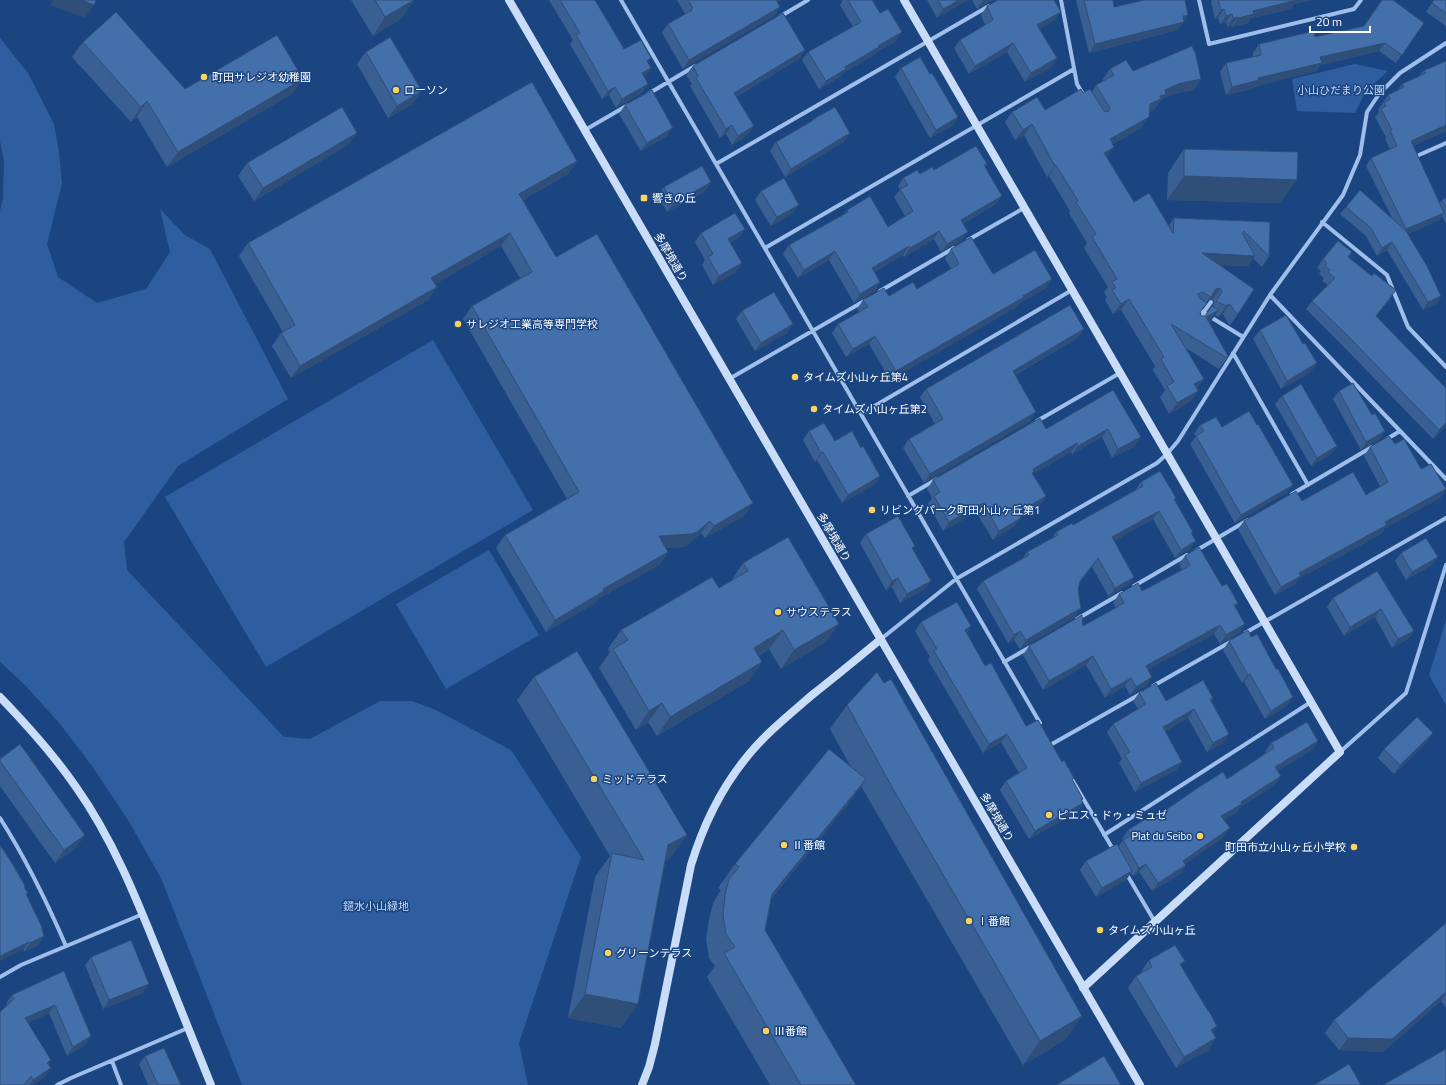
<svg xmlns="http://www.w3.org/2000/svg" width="1446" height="1085" font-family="'Titillium Web','Noto Sans JP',sans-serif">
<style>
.green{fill:#2e5ea0}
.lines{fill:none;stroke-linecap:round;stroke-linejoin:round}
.street{stroke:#9fbfea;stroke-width:4}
.secondary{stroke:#caddf8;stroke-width:8}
.wall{fill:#3a5f93;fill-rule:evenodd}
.shaded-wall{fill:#2f4e78}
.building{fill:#436fab;stroke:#2f4e78}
.poi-dot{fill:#fcd25b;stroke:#1b4581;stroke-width:1.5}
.labels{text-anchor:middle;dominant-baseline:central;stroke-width:3;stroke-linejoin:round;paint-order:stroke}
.poi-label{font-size:11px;fill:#fff;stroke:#1b4581;text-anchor:start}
.park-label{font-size:11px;fill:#c3d9f8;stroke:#1b4581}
.street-label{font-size:11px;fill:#fff;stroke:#1b4581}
</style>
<rect width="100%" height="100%" fill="#1b4581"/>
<!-- green -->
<path class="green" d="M0 38 28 73 54 124 59 152 62 183 47 244 58 277 97 303 146 289 170 252 160 209 185 235 210 249 288 399 178 466 124 542 127 570 284 737 310 739 380 701H412L436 710 511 750 581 857 519 1043 528 1085H242L161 878 128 820 92 766 60 724 25 685 0 662V211L3 198 4 161 0 141Z
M1355 64 1388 71 1365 92 1355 113 1297 111 1292 79Z
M433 340 533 510 266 667 165 497Z
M489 550 539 635 446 689 396 604Z
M1446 620V705L1429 675Z"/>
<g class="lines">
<!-- street -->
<path class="street" d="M621 0 1040 723
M1061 0 1077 84 1083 94
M1199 0 1209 44 1354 9 1361 0
M781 16 808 0
M648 94 695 66
M585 130 628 105
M1419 155 1446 143
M716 164 989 6
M1322 222 1387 275 1408 327 1446 367
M968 240 1024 208
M765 248 1074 69
M880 291 954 248
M1270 295 1446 479
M1196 308 1243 337
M1198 320 1211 302
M1233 353 1308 485
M729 379 866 300
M861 414 1072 290
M1037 421 1120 373
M1387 439 1400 431
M1292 494 1372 447
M908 496 937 479
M1197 550 1248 520
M1134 586 1187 555
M1077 619 1122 593
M1245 633 1446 518
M881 639 956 579 1157 463 1167 454 1178 441 1270 295 1343 195 1360 155 1367 112 1379 94 1400 73 1446 43
M1004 662 1032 646
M1153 686 1232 641
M1052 744 1142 693
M1340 752 1406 693 1446 565
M1070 776 1114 851
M0 818C26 859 47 902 66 946
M1104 835 1311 702
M1126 873 1155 922
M0 977 21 965 143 914
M112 1061 121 1085
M57 1085 71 1078 188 1028"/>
<!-- secondary -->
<path class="secondary" d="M509 0 1140 1085
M904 0 1340 752 1083 988
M0 697C27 725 54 755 76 787 112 838 136 897 159 955 177 999 194 1042 211 1085
M642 1085 649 1067 655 1044 691 865C703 826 720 790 746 758 765 734 789 715 812 695 835 677 858 658 881 639"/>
</g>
<!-- wall -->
<path class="wall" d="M351 0H414L401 19 373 36Z
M549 0H595L624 49 648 63 651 68 644 77 642 93 616 108 609 95 602 99 570 44 573 40Z
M677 0H782L777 3 780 7 774 16 683 69 662 33 668 24 685 14Z
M843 0H872L896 41 875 53 873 56 843 73 840 77 819 89 802 60 808 52 853 27 840 5Z
M927 0H967L937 18Z
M972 0H993L977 9Z
M1076 0H1113L1114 7 1188 15 1178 30 1089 53Z
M1212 0H1312L1294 4 1291 9 1251 18 1248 23 1232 27V25L1227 27 1226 22 1220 24 1218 18 1215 19 1211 2Z
M1434 0H1446V26L1426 12Z
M987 6 1055 20 1039 29 1057 58 1051 67 1025 82 1007 52 969 74 954 48 960 40 985 25 981 15Z
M1424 23 1396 63 1379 51 1320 65 1316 71 1254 87 1252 89 1226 95 1220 72 1226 63 1253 57V53L1259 44Z
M83 42 185 89 303 79 292 94 167 167 137 117 131 122 72 57Z
M805 50 799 59 736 97 748 135 732 145 726 134 720 138 690 86 692 84 686 75 693 66Z
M366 52 413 104 388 118 357 64Z
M1446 61V131L1413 146 1440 203 1442 200 1446 198V224L1442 216 1439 220 1408 234 1441 296 1436 304 1423 310 1387 250 1377 256 1366 236 1340 214 1346 207 1392 218 1366 166 1371 158 1390 149 1385 139 1386 137 1375 117 1379 112 1378 110 1388 95 1398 90 1402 84 1419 76 1423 71Z
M901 68 930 74 958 117 952 126 930 138 895 77Z
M1110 69 1201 79 1194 90 1174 94 1162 99 1154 110 1150 112 1149 117 1141 128 1113 144 1107 157 1134 202 1169 225 1174 218 1270 222 1269 256 1262 267 1253 258 1248 266 1219 265 1238 314 1230 325 1228 323 1223 314 1218 317 1215 315 1211 321 1209 322 1227 358 1219 369 1186 348 1204 379 1197 388 1198 391 1191 401 1169 414 1160 397 1165 390 1153 370 1155 366 1121 310 1113 314 1105 300 1107 297 1104 292 1108 287 1084 248 1087 243 1069 213 1070 211 1049 176 1047 177 1024 135 1015 140 1005 122 1012 112 1045 110 1083 93 1092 92 1096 85 1104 81 1103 79ZM1213 299 1214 303 1209 311 1205 316H1201L1200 312 1208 300Z
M625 105 667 136 641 151 619 114Z
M812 120 844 142 785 177 770 151 776 142 810 122Z
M348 145 254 201 238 176 247 163Z
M1184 149 1280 203 1167 200 1168 173Z
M577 161 568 174 523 200 556 257 753 503 744 516 705 538 701 533 688 545 682 547 665 548 668 552 659 565 598 599 595 603 546 632 496 548 505 535 567 499 463 319 472 306 520 278 501 246 435 284 428 300 291 378 272 346 281 333 283 332 239 256 248 243Z
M987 164 985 167 996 204 963 224 962 240 941 252 934 239 904 257 903 255 874 272 880 282 875 291 854 303 829 260 798 278 783 254 789 245 844 214 847 210 888 227 905 216 894 197 900 190 898 186 903 178 934 170Z
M711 182 705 191 667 212 658 196 664 187Z
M761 191 793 213 771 226 755 200Z
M745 229 739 237 730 243 742 263 736 272 713 285 702 265 705 260 695 242 701 233Z
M951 249 993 274 1052 279 1046 288 1020 303 1018 306 890 380 869 344 846 357 832 333 838 324 859 312 857 309 863 300 889 296 917 289 951 269 945 258Z
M1352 252 1349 257 1390 299 1376 316 1446 426 1433 439 1343 346 1306 309 1312 301 1328 285 1322 281 1324 278 1319 274 1321 271 1317 268 1323 259Z
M742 311 787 333 755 351 736 319Z
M1260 330 1311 372 1281 389 1253 339Z
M1078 338 1015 375 1036 412 1030 421 924 483 903 448 909 439 935 424 920 397 926 389Z
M1113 390 1135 446 1112 458 1102 437 1072 454 1071 452 1033 474 1046 496 1040 505 1021 516 1015 526 993 540 976 512 943 531 928 504 932 498 927 489 933 480 1046 429Z
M1339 391 1380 439 1361 450 1333 399Z
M1282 396 1337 446 1331 454 1311 466 1275 404Z
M1200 425 1222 427 1257 425 1293 485 1286 493 1235 523 1190 444 1196 436 1194 434Z
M809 431 835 441 861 448 880 476 874 485 842 503 817 460 815 462 803 440Z
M1395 444 1421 469 1446 489 1440 498 1385 528 1381 534 1298 579 1295 584 1275 595 1238 529 1244 521 1302 501 1366 495 1380 486 1364 456 1370 447Z
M1141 482 1175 501 1192 533 1190 549 1175 558 1153 519 1114 541 1134 577 1128 585 1109 597 1092 567 1080 582 1078 590 1081 608 1075 617 1020 649 1014 640 1008 643 977 589 983 581 1023 558 1027 552 1052 538 1056 532 1073 525 1135 490Z
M866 534 913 549 925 589 900 603 892 587 886 590 860 543Z
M1401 553 1438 557 1432 565 1406 580 1395 561Z
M1185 556 1222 586 1238 603 1235 607 1245 624 1239 633 1220 644 1214 634 1154 666 1148 670 1146 686 1130 695 1125 686 1105 698 1086 665 1043 690 1023 655 1029 646 1083 626 1116 608 1113 603 1119 594 1142 591 1182 570 1179 564Z
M743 563 826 642 781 669 769 649 758 656 762 662 749 681 657 736 648 722 636 730 599 668 610 652 608 649 621 630 719 588 731 581Z
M1377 571 1414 631 1408 639 1392 648 1375 617 1344 636 1327 607 1333 598Z
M921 622 971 626 967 633 985 666 1026 726 1062 762 1074 778 1072 780 1083 803 1077 812 1029 839 1000 790 1006 781 1019 773 1001 742 983 753 928 660 930 657 915 631Z
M1251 637 1287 706 1265 719 1244 682 1242 683 1223 650 1229 641Z
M534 677 687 835 670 858 665 861 638 1004 621 1028 568 1018 595 877 610 856 517 700Z
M1139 693 1166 701 1213 698 1211 701 1223 743 1207 752 1188 718 1165 731 1182 762 1176 770 1135 792 1119 763 1122 759 1107 732 1113 724 1138 709 1133 701Z
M847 705 1065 1040 1023 1065 861 786 849 803 771 899 765 930 856 1085H770L707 977 715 966 709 958 706 939 709 919 713 903 721 890 718 888 735 864 851 767 830 729Z
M1433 733 1427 742 1394 774 1378 758 1384 749Z
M1318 741 1312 750 1277 771 1275 785 1239 808 1236 813 1224 819V837L1185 864 1186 865 1180 874 1152 891 1139 872 1133 876 1131 873 1126 880 1096 897 1080 870 1086 861 1118 847 1123 840 1122 839 1128 830 1154 818 1227 779 1266 753 1265 752 1271 743Z
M0 759 76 848 55 863 0 786Z
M0 845 25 886 24 887 38 945 24 952Z
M1446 923V1008L1441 1001 1383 1052 1339 1050 1325 1033 1334 1020Z
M91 957 143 993 103 1009 85 965Z
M1149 960 1181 966 1216 1038 1208 1050 1176 1068 1128 988 1136 976 1142 973 1141 972Z
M64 971 85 1045 67 1056 49 1013 28 1023 49 1064 45 1077 32 1085H0L7 1005 6 1003 12 995Z
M145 1056 181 1085H148L139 1064Z"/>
<!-- shaded-wall -->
<path class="shaded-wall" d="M53 0H81L94 5 85 18 50 5Z
M414 0 401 19 373 36 385 17Z
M774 0H782L769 8Z
M959 0H967L937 18 943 9Z
M983 0H993L977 9Z
M1294 0H1312L1294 4 1291 9 1251 18 1248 23 1232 27 1238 18 1253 11Z
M780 7 774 16 683 69 689 60Z
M1224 9 1218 18 1215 19 1221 10Z
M1061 12 1055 20 1031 34 1037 25Z
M1232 14 1226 22 1220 24 1226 16Z
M1188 15 1178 30 1089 53 1095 44Z
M1238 17 1232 25 1227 27 1233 18Z
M902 32 896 41 875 53 873 56 843 73 840 77 819 89 826 81 845 67 878 46Z
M1013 43 1007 52 969 74 975 66Z
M1385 43 1379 51 1320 65 1316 71 1254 87 1252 89 1226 95 1232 87 1258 78 1320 57Z
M805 50 799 59 728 101 734 93Z
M1057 58 1051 67 1025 82 1031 73Z
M651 68 645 77 636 82 642 73Z
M303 79 292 94 167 167 178 152Z
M1201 79 1194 90 1174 94 1162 99 1154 110 1143 115 1150 104 1165 90 1181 83Z
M648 84 642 93 616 108 622 99Z
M615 87 609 95 602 99 608 91Z
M422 91 413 104 388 118 397 106Z
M147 101 137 117 131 122 141 107Z
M958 117 952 126 930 138 936 130Z
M1149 117 1141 128 1102 150 1110 139Z
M1032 124 1024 135 1015 140 1023 130Z
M732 125 726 134 720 138 726 129Z
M1446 125V131L1406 149 1411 141Z
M754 126 748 135 732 145 738 136Z
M673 128 667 136 641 151 647 143Z
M357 133 348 145 254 201 263 188Z
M850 133 844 142 785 177 791 169Z
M1114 147 1107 157 1104 153Z
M577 161 568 174 510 207 519 194Z
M1056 165 1049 176 1047 177 1055 166Z
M1184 176 1297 180 1280 203 1167 200Z
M711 182 705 191 667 212 673 204Z
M1002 196 996 204 955 228 961 220Z
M799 205 793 213 771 226 777 217Z
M1444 213 1439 220 1401 237 1406 229Z
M745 229 739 237 722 247 728 239Z
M939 231 934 239 904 257 910 248Z
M968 232 962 240 941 252 947 244Z
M510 233 501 246 423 291 431 278Z
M1392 242 1387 250 1377 256 1382 248Z
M909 246 903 255 866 276 872 268Z
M835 251 829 260 798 278 804 270Z
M1202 253 1255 256 1248 266 1194 264Z
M742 263 736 272 713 285 719 276Z
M1052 279 1046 288 1020 303 1018 306 890 380 896 371Z
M880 282 875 291 854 303 860 294Z
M437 287 428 300 291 378 300 366Z
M1220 288 1213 299 1208 300 1216 289Z
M1441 296 1436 304 1423 310 1428 302Z
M1129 299 1121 310 1113 314 1121 304Z
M1230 304 1223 314 1218 317 1226 306Z
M1219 310 1211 321 1198 328 1206 317Z
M793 324 787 333 755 351 761 343Z
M1084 329 1078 338 1007 379 1013 371Z
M875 336 869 344 846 357 853 349Z
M1317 363 1311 372 1281 389 1287 381Z
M1204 379 1196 390 1194 384Z
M1198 391 1191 401 1169 414 1177 403Z
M1036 412 1030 421 924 483 930 474Z
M1446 423V426L1433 439 1439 430Z
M1108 429 1102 437 1072 454 1078 446Z
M1385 431 1380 439 1361 450 1366 442Z
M1141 437 1135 446 1112 458 1118 449Z
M1077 443 1071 452 1031 475 1033 469Z
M1337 446 1331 454 1311 466 1317 458Z
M823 452 817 460 815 462 821 453Z
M880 476 874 485 842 503 848 495Z
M1293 485 1286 493 1235 523 1241 515Z
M1446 489 1440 498 1385 528 1381 534 1298 579 1295 584 1275 595 1281 587 1299 573 1385 522Z
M1046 496 1040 505 1012 521 1018 513Z
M753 503 744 516 705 538 714 526Z
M983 503 976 512 943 531 949 522Z
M1159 511 1153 519 1106 546 1112 537Z
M1021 518 1015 526 993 540 999 531Z
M710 521 701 533 688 545 682 547 650 549 659 536Z
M1196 541 1190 549 1175 558 1181 550Z
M668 552 659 565 598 599 595 603 546 632 555 620 603 589Z
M1438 557 1432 565 1406 580 1412 572Z
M1098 558 1092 567 1074 590 1080 581Z
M1134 577 1128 585 1109 597 1115 588Z
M898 578 892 587 886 590 892 581Z
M931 581 925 589 900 603 907 594Z
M1081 608 1075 617 1020 649 1026 640Z
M1381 609 1375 617 1344 636 1350 627Z
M839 624 826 642 781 669 794 650Z
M1245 624 1239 633 1220 644 1226 635Z
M1220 625 1214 634 1154 666 1140 675 1146 666 1160 658Z
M971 626 965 635V630Z
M783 630 769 649 740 666 754 648Z
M1020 631 1014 640 1008 643 1014 635Z
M1414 631 1408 639 1392 648 1398 639Z
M1093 656 1086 665 1043 690 1049 681Z
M762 662 749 681 657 736 670 717Z
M1250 674 1244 682 1242 683 1248 675Z
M1152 677 1146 686 1130 695 1136 687Z
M1131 678 1125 686 1105 698 1111 689Z
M1293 697 1287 706 1265 719 1271 711Z
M662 703 648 722 636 730 649 711Z
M1194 709 1188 718 1157 735 1163 727Z
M1433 733 1427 742 1394 774 1400 765Z
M1007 734 1001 742 983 753 989 744Z
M1229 734 1223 743 1207 752 1213 743Z
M1318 741 1312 750 1269 776 1275 767Z
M1182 762 1176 770 1135 792 1141 783Z
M1281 776 1275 785 1239 808 1236 813 1215 825 1221 816 1241 802Z
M866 779 849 803 755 918 772 894Z
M1083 799 1078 806 1083 803 1077 812 1029 839 1035 831Z
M1230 828 1224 837 1177 870 1183 861Z
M85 835 76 848 55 863 64 850Z
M687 835 670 858 651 869 668 845Z
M1146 864 1139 872 1133 876 1139 868Z
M1186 865 1180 874 1152 891 1158 883Z
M1132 871 1126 880 1096 897 1102 888Z
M44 936 38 945 24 952 30 943Z
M29 942 23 950 0 961V956Z
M1185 961 1176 973 1180 964Z
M149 984 143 993 103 1009 109 1000Z
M1446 992V993L1441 1001 1383 1052 1339 1050 1348 1038Z
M585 994 638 1004 621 1028 568 1018Z
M55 1005 49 1013 19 1027 25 1018Z
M1082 1016 1065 1040 1023 1065 1040 1041Z
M1217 1026 1209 1038 1211 1030Z
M91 1036 85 1045 67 1056 73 1047Z
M1216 1038 1208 1050 1176 1068 1184 1057Z
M51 1068 45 1077 32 1085H29L33 1080Z"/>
<!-- building -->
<path class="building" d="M81 0H96L94 5Z
M375 0H414L385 17Z
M560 0H595L624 49 641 40 651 58 647 61 651 68 642 73 648 84 622 99 615 87 608 91 576 35 580 33Z
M688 0H776L780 7 689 60 668 24 692 10 691 9 693 8Z
M848 0H872L880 13 888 9 902 32 878 46 879 47 845 67 846 69 826 81 808 52 861 22Z
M938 0H959L943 9Z
M998 0H1054L1061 12 1037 25 1057 58 1031 73 1013 43 975 66 960 40 993 20 987 6Z
M1084 0H1113L1114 7 1144 0H1185L1188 15 1183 16 1184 22 1095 44Z
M1218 0H1297L1253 11 1254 14 1238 18V17L1233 18 1232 14 1226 16 1224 9 1221 10Z
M1382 0H1393L1424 23 1402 55 1385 43 1320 57 1322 63 1258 78 1259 80 1232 87 1226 63 1261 55 1259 44 1314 31 1315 37 1364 26Z
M1434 0H1446V13L1432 3Z
M116 12 185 89 277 35 303 79 178 152 147 101 141 107 83 42Z
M783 13 805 50 734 93 754 126 738 136 732 125 726 129 696 78 698 76 693 66Z
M390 37 422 91 397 106 366 52Z
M1192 46 1194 51H1195L1201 79 1181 83 1165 90 1166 94 1160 96 1161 99 1150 104 1149 117 1110 139 1114 147 1104 153 1134 202 1149 193 1173 233 1174 218 1270 222 1269 256 1244 231 1242 233 1255 256 1202 253 1254 289 1238 314 1235 312 1230 304 1226 306 1216 301 1222 292 1220 288 1216 289 1211 297 1202 292 1198 294 1199 298 1207 303 1200 312 1201 316H1205L1212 306 1219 310 1206 317 1228 356 1227 358 1171 324 1204 379 1194 384 1198 391 1177 403 1167 386 1174 382 1161 359 1164 357 1129 299 1121 304 1112 290 1116 288 1112 282 1117 279 1092 237 1096 234 1076 202 1078 201 1056 165 1055 166 1032 124 1023 130 1012 112 1037 97 1045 110 1081 89 1083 93 1090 89 1104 111 1108 112 1110 108 1096 85 1114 75 1110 69 1126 60 1133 71Z
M920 57 930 74 932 73 958 117 936 130 901 68Z
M1446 61V125L1411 141 1444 213 1406 229 1371 158 1397 146 1390 131 1392 130 1381 109 1386 106 1384 103 1390 99 1388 95 1404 87 1402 84 1426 73 1423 71Z
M532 82 577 161 519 194 556 257 597 234 753 503 714 526 710 521 697 532 691 534 659 536 668 552 603 589 604 591 555 620 505 535 579 492 472 306 532 272 510 233 431 278 437 287 300 366 281 333 295 325 248 243Z
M652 90 673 128 647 143 625 105Z
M342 107 357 133 263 188 247 163Z
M835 107 850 133 791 169 776 142 812 121V120Z
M976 146 987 164 984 165 1002 196 961 220 968 232 947 244 939 231 910 248 909 246 872 268 880 282 860 294 835 251 804 270 789 245 848 212 847 210 870 196 888 227 913 211 900 189 908 185 903 178 917 170 920 174 932 167 934 170Z
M1184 149 1298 152 1297 180 1184 176Z
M702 166 711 182 673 204 664 187Z
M784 178 799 205 777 217 761 191Z
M1360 190 1406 231 1427 266 1441 296 1428 302 1392 242 1382 248 1371 228 1346 207Z
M1446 198V208L1442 200Z
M735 213 745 229 728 239 742 263 719 276 708 257 713 254 701 233Z
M971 237 993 274 1035 250 1052 279 1023 296 1024 297 896 371 875 336 853 349 838 324 868 307 863 300 884 288 889 296 913 282 917 289 959 264 951 249Z
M1338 241 1352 252 1348 257 1372 276 1374 273 1396 290 1376 316 1446 388V423L1439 430 1349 337 1312 301 1335 278 1328 272 1330 270 1325 266 1327 263 1323 259Z
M774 292 793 324 761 343 742 311Z
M1070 305 1084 329 1013 371 1036 412 930 474 909 439 943 419 926 389Z
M1286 315 1303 344 1305 343 1317 363 1287 381 1260 330Z
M1353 383 1372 415 1375 413 1385 431 1366 442 1339 391Z
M1301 384 1337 446 1317 458 1282 396Z
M1113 390 1141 437 1118 449 1108 429 1078 446 1077 443 1033 469 1034 471 1032 473 1046 496 1018 513 1021 518 999 531 983 503 949 522 934 496 940 492 933 480 1040 418 1046 429Z
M1249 411 1257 425 1258 424 1293 485 1241 515 1196 436 1204 431 1200 425 1216 417 1222 427Z
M824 423 835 441 852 431 861 448 863 446 880 476 848 495 823 452 821 453 809 431Z
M1389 436 1395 444 1404 439 1421 469 1431 464 1446 489 1385 522 1387 525 1299 573 1301 576 1281 587 1244 521 1296 491 1302 501 1353 472 1366 495 1388 482 1370 447Z
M1160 471 1176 498 1174 499 1193 532 1191 533 1196 541 1181 550 1159 511 1112 537 1134 577 1115 588 1098 558 1080 581 1078 590 1081 608 1026 640 1020 631 1014 635 983 581 1029 555 1027 552 1058 535 1056 532 1072 523 1073 525 1143 486 1141 482Z
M898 516 915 546 912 548 931 581 907 594 898 578 892 581 866 534Z
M788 537 839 624 794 650 783 630 754 648 762 662 670 717 662 703 649 711 613 649 628 640 621 630 712 577 719 588 748 571 743 563Z
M1426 538 1438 557 1412 572 1401 553Z
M1199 547 1222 586 1227 584 1238 603 1234 605 1245 624 1226 635 1220 625 1160 658 1146 666 1152 677 1136 687 1131 678 1111 689 1093 656 1049 681 1029 646 1082 615 1083 626 1124 603 1119 594 1138 583 1142 591 1186 568 1190 565 1185 556Z
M1377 571 1414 631 1398 639 1381 609 1350 627 1333 598Z
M957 602 971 626 965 630 985 666 991 663 1026 726 1038 720 1062 762 1064 760 1074 778 1072 779 1083 799 1081 800 1083 803 1035 831 1006 781 1027 768 1007 734 989 744 934 651 937 649 921 622Z
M1248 630 1251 637 1257 634 1276 669H1278L1293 697 1271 711 1250 674 1248 675 1229 641Z
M577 651 687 835 668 845 638 1004 585 994 612 853 644 860 534 677Z
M877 672 884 683 891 679 1082 1016 1040 1041 892 787 847 705Z
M1203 680 1213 698 1210 699 1229 734 1213 743 1194 709 1163 727 1182 762 1141 783 1125 755 1130 752 1113 724 1146 704 1139 693 1156 683 1166 701Z
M1417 717 1433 733 1400 765 1384 749Z
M1307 722 1318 741 1275 767 1281 776 1241 802 1242 804 1221 816 1230 828 1183 861 1186 865 1158 883 1146 864 1139 868 1123 840 1132 835 1128 830 1152 815 1154 818 1199 787 1223 772 1227 779 1274 748 1271 743Z
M20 744 85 835 64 850 0 761V759Z
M829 749 866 779 772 894 765 930 856 1085H801L724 953 735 947 726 934 723 915 725 895 729 879 739 867 735 864Z
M1117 844 1132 871 1102 888 1086 861Z
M0 845 12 863 25 886 24 887 28 893 26 894 41 925 44 936 30 943 29 942 0 956Z
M1446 923V992L1392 1039 1348 1038 1334 1020Z
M131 940 149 984 109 1000 91 957Z
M1175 945 1185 961 1180 964 1208 1011H1209L1217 1026 1211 1030 1216 1038 1184 1057 1136 976 1152 967 1149 960Z
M64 971 91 1036 73 1047 55 1005 25 1018 51 1060 47 1063 51 1068 33 1080 31 1076 24 1085H0V1012L14 999 12 995Z
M164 1048 181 1085H158L145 1056Z
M1446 1049V1085H1383Z
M1104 1056 1121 1085H1058V1084Z
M1349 1064 1361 1085H1314Z"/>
<!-- markers -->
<g class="poi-dot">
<circle cx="204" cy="77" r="4"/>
<circle cx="396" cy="90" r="4"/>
<rect x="640" y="194" width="8" height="8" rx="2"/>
<circle cx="458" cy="324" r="4"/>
<circle cx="795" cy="377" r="4"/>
<circle cx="814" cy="409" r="4"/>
<circle cx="872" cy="510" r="4"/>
<circle cx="778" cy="612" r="4"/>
<circle cx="594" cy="779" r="4"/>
<circle cx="1049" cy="815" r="4"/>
<circle cx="1200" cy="836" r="4"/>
<circle cx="784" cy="845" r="4"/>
<circle cx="1354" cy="847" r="4"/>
<circle cx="969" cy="921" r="4"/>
<circle cx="1100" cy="930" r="4"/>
<circle cx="608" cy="953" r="4"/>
<circle cx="766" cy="1031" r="4"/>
</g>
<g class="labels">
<!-- poi labels -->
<g class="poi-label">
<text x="212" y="77">町田サレジオ幼稚園</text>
<text x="404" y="90">ローソン</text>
<text x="652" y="198">響きの丘</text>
<text x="466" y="324">サレジオ工業高等専門学校</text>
<text x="803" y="377">タイムズ小山ヶ丘第4</text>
<text x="822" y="409">タイムズ小山ヶ丘第2</text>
<text x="880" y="510">リビングパーク町田小山ヶ丘第1</text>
<text x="786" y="612">サウステラス</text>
<text x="602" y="779">ミッドテラス</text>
<text x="1057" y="815">ピエス・ドゥ・ミュゼ</text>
<text x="1192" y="836" text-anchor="end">Plat du Seibo</text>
<text x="792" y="845">Ⅱ番館</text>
<text x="1346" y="847" text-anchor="end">町田市立小山ヶ丘小学校</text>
<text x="977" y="921">Ⅰ番館</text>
<text x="1108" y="930">タイムズ小山ヶ丘</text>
<text x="616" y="953">グリーンテラス</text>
<text x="774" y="1031">Ⅲ番館</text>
</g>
<!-- park labels -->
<g class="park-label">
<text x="1341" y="90">小山ひだまり公園</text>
<text x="376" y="906">鑓水小山緑地</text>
</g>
<!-- street labels -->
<g class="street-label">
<text transform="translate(671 257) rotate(60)">多摩境通り</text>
<text transform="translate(834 537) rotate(60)">多摩境通り</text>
<text transform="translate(997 817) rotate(60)">多摩境通り</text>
</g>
</g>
<!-- scale -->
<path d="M1310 26v6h60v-6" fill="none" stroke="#ffffff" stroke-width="2"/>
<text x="1316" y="26" font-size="12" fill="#ffffff" stroke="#1b4581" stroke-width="3" paint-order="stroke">20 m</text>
</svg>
